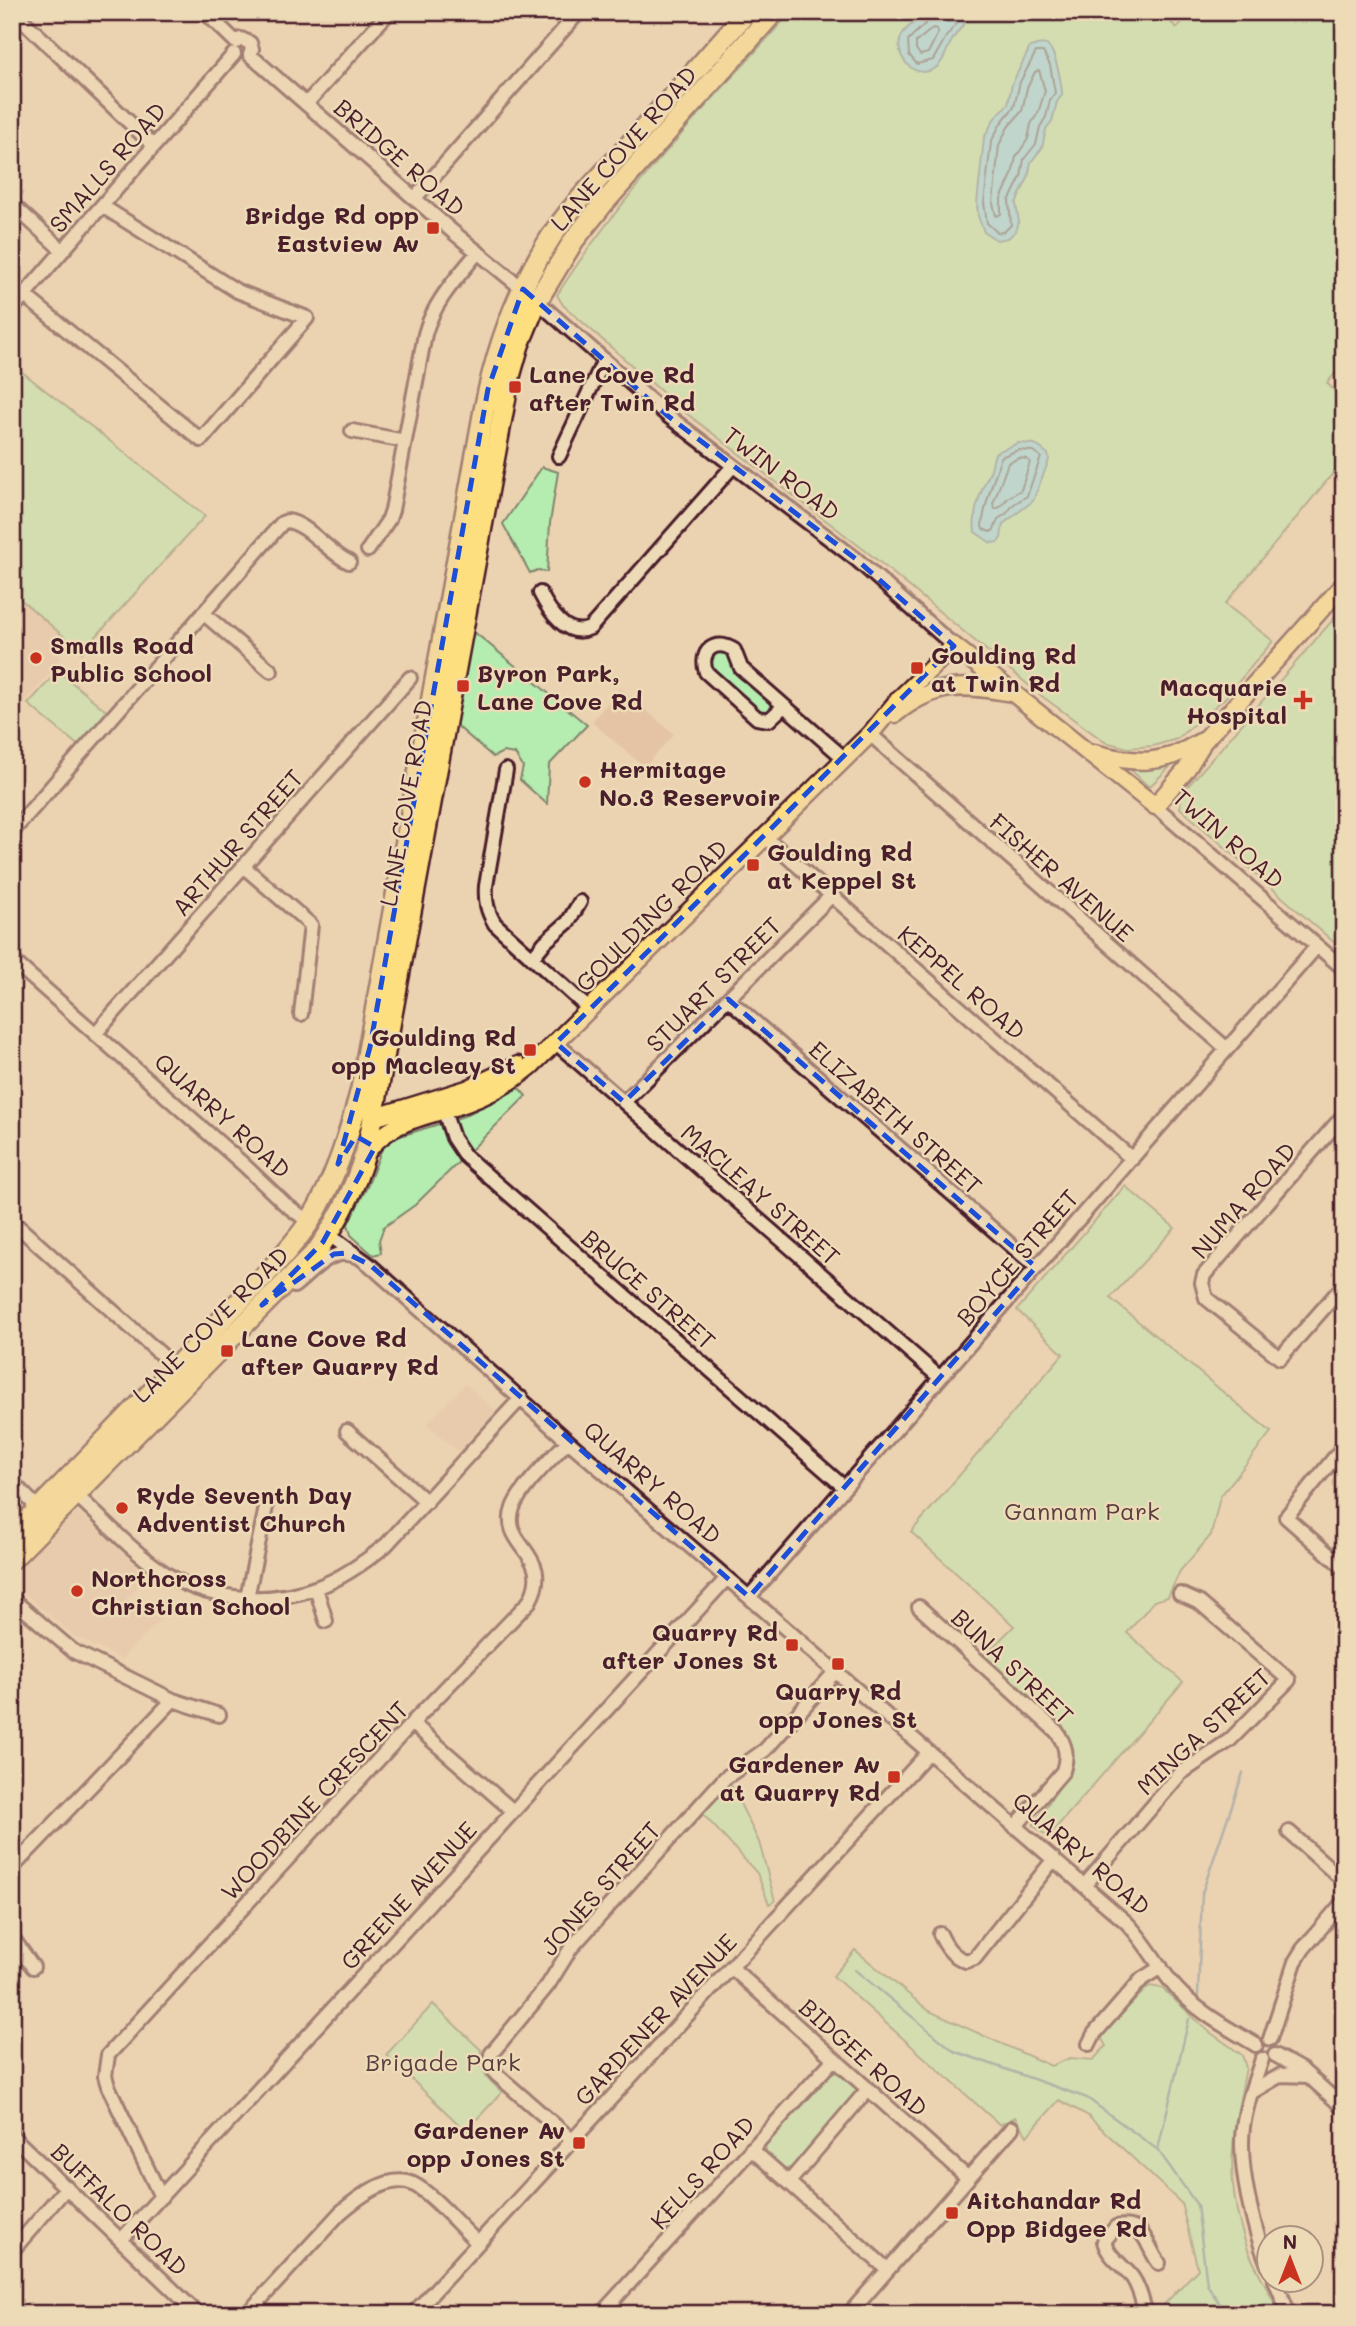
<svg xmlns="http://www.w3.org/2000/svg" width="1356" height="2326" font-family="Mali,sans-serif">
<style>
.built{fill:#e5c4a6}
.green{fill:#b5ecaf;stroke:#80866d;stroke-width:2}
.water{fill:#8cdaeb;stroke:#728f9e;stroke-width:2}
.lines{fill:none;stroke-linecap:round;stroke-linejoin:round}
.shore{stroke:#646a78;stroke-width:2}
.stream{stroke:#728f9e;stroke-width:2.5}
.minor-casing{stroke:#4a1f2b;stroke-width:18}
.major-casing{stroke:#4a1f2b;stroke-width:21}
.highway-casing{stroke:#4a1f2b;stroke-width:24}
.minor{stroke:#eddbb8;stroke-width:12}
.major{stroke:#fedf80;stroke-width:16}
.highway{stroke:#fedf80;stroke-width:19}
.marked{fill:none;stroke:#1d4ed8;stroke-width:5;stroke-dasharray:14 9;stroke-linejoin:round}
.poi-dot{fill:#c8321e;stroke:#eddbb8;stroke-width:2.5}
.labels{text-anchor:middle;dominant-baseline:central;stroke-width:5;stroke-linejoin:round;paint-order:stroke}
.street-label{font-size:24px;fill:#4a1f2b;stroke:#eddbb8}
.poi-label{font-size:24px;font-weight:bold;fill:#4a1f2b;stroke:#eddbb8;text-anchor:start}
.park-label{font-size:24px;fill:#5a3e3f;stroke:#eddbb8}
</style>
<rect width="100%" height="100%" fill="#ebd2b1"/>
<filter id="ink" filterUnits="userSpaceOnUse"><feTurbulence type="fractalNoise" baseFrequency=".0143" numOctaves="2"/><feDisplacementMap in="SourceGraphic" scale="14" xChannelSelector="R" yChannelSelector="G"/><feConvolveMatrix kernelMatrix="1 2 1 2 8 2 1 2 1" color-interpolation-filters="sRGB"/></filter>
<g filter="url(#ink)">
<!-- built -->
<path class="built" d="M12 592 61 635 62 650 57 665 12 717Z
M620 688 674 734 646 765 643 762 641 764 592 722Z
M465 1384 496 1411 458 1452 427 1424Z
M75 1512H79L149 1575 126 1599 163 1617 121 1659 73 1635 12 1583V1577Z"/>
<!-- green -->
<path class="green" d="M791 12H1160L1177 28 1191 12H1344V363L1327 383 1344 401V460L1225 604 1273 641 1225 698 1177 739 1153 746 1128 748 1105 742 1043 697 871 555 686 413 563 305 557 295C623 191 710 104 791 12Z
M12 364 205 516 82 652 12 592V555L17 534 12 525Z
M542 467 558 472 550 523 547 572 538 570 530 573 503 524Z
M1344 607V951L1180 808 1182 793Z
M473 631 587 725 549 765 547 804 520 780 523 767 515 754 503 752 493 757 456 725Z
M718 649 729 653 775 702V708L764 716 711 673 707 659Z
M58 671 110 714 80 747 28 704Z
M1174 763 1149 787 1131 770Z
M519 1088 526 1096 415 1205 384 1227 379 1240 381 1253 373 1255 351 1235 348 1224 367 1187 385 1141 464 1116Z
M1125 1186 1175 1228 1110 1298 1271 1432 1220 1497 1211 1535 1180 1571 1168 1597 1154 1601 1127 1633 1183 1682 1048 1837 1033 1825C1045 1807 1071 1776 1072 1756 1073 1746 1067 1737 1062 1729L983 1657 1014 1626 911 1532 1063 1354 1017 1310Z
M730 1783 759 1842 775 1901 769 1904 757 1873 702 1813Z
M855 1950 929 2011 1051 2066 1070 2058 1093 2060 1106 2046 1102 2039 1105 2030 1149 1986 1162 1988 1207 2030 1242 2055 1246 2068C1232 2137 1223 2181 1248 2250 1257 2272 1271 2292 1279 2314H1155L1198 2269 1181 2203 1087 2115 1059 2100 1027 2136 1015 2117 1000 2125 833 1976Z
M433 2004 481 2050C479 2071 487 2079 502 2092L466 2131 386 2055Z
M829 2073H839L855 2086 857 2093 794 2167C782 2171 775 2164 767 2157L765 2143Z"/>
<!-- water -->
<path class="water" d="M926 12H975C967 20 957 32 951 42 947 49 944 61 938 66 917 84 891 56 902 35 907 25 919 20 926 12Z
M1037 45C1040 44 1046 44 1048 46 1056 53 1062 85 1062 95L1057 102 1052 121 1046 129 1042 148 1031 162 1028 178 1016 203 1019 222 1016 231 1008 238 997 240 984 232 978 216 977 203 984 138 994 119 1008 104 1012 84 1030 47Z
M1018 443 1035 444 1048 454 1049 460 1033 501 1003 524 1001 538 998 542 991 543 975 532C972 512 981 490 989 474 992 468 993 459 995 453Z"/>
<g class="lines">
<!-- shore -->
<path class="shore" d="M931 12 929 20 908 40 909 55 917 64 933 60 946 37 965 12
M933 28 937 29 938 33 928 53 920 55 916 49V42Z
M1036 52H1043L1050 65 1055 93 1050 100 1046 117 1040 127 1036 144 1024 159 1021 177 1009 201 1011 225 1005 231 998 233 987 223 984 203 991 142 1001 123 1014 107 1020 82Z
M1039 70 1045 91 1038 113 1031 124 1028 139 1016 157 1012 175 1001 199V214L996 216 993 203 999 145 1008 127 1022 111 1027 88 1035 72Z
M1018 450 1033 451 1041 457 1027 496 1014 504 1006 514 998 519 994 530 990 532 983 529 982 526C985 500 994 480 1001 457Z
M1019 458 1027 459 1030 462 1021 490 1009 497 1000 507 995 509 993 504 1008 463Z"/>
<!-- stream -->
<path class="stream" d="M855 1970 954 2051 1087 2098 1158 2150 1197 2205 1207 2284 1226 2314
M1198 1995 1202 1893 1243 1773
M1158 2149 1189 2019"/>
<!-- minor casing -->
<g class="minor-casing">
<path id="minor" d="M14 12 154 146
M205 12 236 42
M236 42 241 39 250 43 252 49 250 55
M250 55 453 232 523 289
M307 103 389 12
M415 198 579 12
M12 204 62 250
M24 295 201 440 307 318 237 291 102 206
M537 301 668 416 856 559 954 646
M12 309 234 54
M352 431 405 441
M559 456 604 360
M368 550 389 519 392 510 425 334C434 301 457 278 478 252
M540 593C549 611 567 639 590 628L733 466
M203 613 271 671
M784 706 769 720 757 718 706 672C699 651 715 638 734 650L741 668 845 759
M870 734 1227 1049
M506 770 486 886C485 901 487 911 495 924L590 1010
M1155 806 1344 969
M12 832 282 523 287 521C309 524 328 553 349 562
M765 837 1132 1159
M243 866 311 925 301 1014
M532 958 545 942 568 922 580 902
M12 960 243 1164 285 1204 309 1222
M728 999 1036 1267
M95 1034 410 678
M556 1043 939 1377
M624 1102 831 896
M444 1111 453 1138 465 1156 844 1487
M1344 1115 1204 1275 1202 1283 1206 1298 1280 1358 1344 1285
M12 1221 175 1367
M328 1234 370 1265 568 1441 1126 1922C1146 1942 1158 1967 1176 1988 1198 2012 1228 2028 1256 2045
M294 1286C312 1272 331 1246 355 1256
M347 1431 427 1502
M1344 1446 1286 1517 1344 1568
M12 1482 39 1509
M75 1494C102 1518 129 1549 159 1569 203 1601 267 1606 318 1587 343 1578 365 1562 386 1545L521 1398
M316 1588 326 1621
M749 1597 1317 946
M247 1598 266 1507
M12 1599 73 1651 173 1700 219 1715
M919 1607 1057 1732C1066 1746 1068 1755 1063 1771L1015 1827
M412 1723 513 1811
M1289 1832 1344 1881
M12 1868 173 1700
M1084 1886 1181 1773 1230 1740 1289 1680 1200 1603 1180 1594
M940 1934C946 1947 952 1956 966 1961L975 1958 1054 1859
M12 1937 33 1967
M732 1968 968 2178
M1270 2039 1295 1962 1303 1949 1344 1901
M1089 2044 1094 2034 1142 1979 1161 1967
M1275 2055 1302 2070 1344 2108
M1262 2059C1255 2081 1246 2103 1243 2127 1238 2167 1253 2227 1268 2265
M1252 2092 1281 2075 1309 2076
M12 2136 198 2314
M572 2140 496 2074 491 2062V2054L548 1985 571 1948 725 1778 765 1750 835 1672
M751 2149 887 2269
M789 2182 868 2089
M161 2197 108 2086 105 2076 108 2055 412 1723 529 1602C556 1554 499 1546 513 1508 520 1488 553 1457 568 1441
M121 2240 727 1578
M12 2251 67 2187
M1275 2280 1289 2314
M247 2314 340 2213C357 2198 389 2173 413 2184 432 2193 461 2228 478 2243
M413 2314 928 1753
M601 2314 834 2059
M849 2314 1012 2128
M1146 2314C1142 2301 1140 2288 1132 2277 1122 2264 1108 2257 1104 2241L1116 2227C1147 2222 1145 2245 1159 2263"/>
</g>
<!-- major casing -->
<g class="major-casing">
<path id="major" d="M895 714C935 682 963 684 1012 693
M1194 752 1344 584
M1094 753C1135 764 1162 766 1200 742
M373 1118 467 1089 518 1065
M367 1152C391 1118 433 1116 469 1102 491 1094 513 1081 531 1066L870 734 898 700 954 646 1155 806 1186 770 1201 746"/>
</g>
<!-- highway casing -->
<g class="highway-casing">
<path id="highway" d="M12 1536 272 1268C285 1253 299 1238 310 1221 335 1181 349 1135 361 1089L484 410C496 349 517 290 551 237 571 206 599 179 623 152 665 105 706 59 747 12
M12 1559 317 1251C342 1216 361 1176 370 1134L509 380 519 345 537 301 574 240 602 205 774 12"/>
</g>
<!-- minor -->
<use href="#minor" class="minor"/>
<!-- major -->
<use href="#major" class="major"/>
<!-- highway -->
<use href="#highway" class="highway"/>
</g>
</g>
<!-- marked area -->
<path d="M0 0H1356V2326H0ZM523 289 668 416 856 559 954 646 556 1043 624 1102 728 999 1036 1267 749 1597 370 1265 346 1253 334 1254 262 1305 323 1242 375 1147 356 1136 338 1164 370 1047 488 389Z" fill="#ebd2b1" fill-opacity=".55" fill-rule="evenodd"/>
<path class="marked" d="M523 289 668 416 856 559 954 646 556 1043 624 1102 728 999 1036 1267 749 1597 370 1265 346 1253 334 1254 262 1305 323 1242 375 1147 356 1136 338 1164 370 1047 488 389Z"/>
<!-- markers -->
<g class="poi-dot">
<rect x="426" y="221" width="14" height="14" rx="3.5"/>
<rect x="508" y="380" width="14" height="14" rx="3.5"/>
<circle cx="36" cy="658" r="7"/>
<rect x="910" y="661" width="14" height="14" rx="3.5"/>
<rect x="456" y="679" width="14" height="14" rx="3.5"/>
<path d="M1299.5 689.5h7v7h7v7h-7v7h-7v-7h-7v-7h7z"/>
<circle cx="585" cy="782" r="7"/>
<rect x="746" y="858" width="14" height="14" rx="3.5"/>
<rect x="523" y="1043" width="14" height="14" rx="3.5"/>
<rect x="220" y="1344" width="14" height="14" rx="3.5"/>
<circle cx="122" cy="1508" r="7"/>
<circle cx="77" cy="1591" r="7"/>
<rect x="785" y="1638" width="14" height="14" rx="3.5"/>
<rect x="831" y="1657" width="14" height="14" rx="3.5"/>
<rect x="887" y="1770" width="14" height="14" rx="3.5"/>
<rect x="572" y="2136" width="14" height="14" rx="3.5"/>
<rect x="945" y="2206" width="14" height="14" rx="3.5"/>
</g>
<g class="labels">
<!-- street labels -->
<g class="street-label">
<text transform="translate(623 148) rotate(-49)">LANE COVE ROAD</text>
<text transform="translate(400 157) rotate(41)">BRIDGE ROAD</text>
<text transform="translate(107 167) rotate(-49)">SMALLS ROAD</text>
<text transform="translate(782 473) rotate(37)">TWIN ROAD</text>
<text transform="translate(405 803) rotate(-80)">LANE COVE ROAD</text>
<text transform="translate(1229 838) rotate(41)">TWIN ROAD</text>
<text transform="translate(237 842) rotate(-49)">ARTHUR STREET</text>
<text transform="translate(1062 877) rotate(41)">FISHER AVENUE</text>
<text transform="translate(651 915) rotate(-45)">GOULDING ROAD</text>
<text transform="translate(962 982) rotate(41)">KEPPEL ROAD</text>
<text transform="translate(713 984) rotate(-45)">STUART STREET</text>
<text transform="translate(223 1115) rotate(42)">QUARRY ROAD</text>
<text transform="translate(896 1117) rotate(41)">ELIZABETH STREET</text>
<text transform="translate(761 1194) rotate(41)">MACLEAY STREET</text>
<text transform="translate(1243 1200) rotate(-49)">NUMA ROAD</text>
<text transform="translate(1017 1257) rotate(-49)">BOYCE STREET</text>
<text transform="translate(649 1289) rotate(41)">BRUCE STREET</text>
<text transform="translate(210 1324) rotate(-45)">LANE COVE ROAD</text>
<text transform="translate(653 1482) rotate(41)">QUARRY ROAD</text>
<text transform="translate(1013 1666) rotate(43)">BUNA STREET</text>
<text transform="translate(1203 1731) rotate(-43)">MINGA STREET</text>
<text transform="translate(314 1800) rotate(-47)">WOODBINE CRESCENT</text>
<text transform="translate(1082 1853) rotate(41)">QUARRY ROAD</text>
<text transform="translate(600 1888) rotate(-49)">JONES STREET</text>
<text transform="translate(408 1895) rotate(-48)">GREENE AVENUE</text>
<text transform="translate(655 2019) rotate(-47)">GARDENER AVENUE</text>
<text transform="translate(864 2057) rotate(42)">BIDGEE ROAD</text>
<text transform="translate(702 2172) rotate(-48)">KELLS ROAD</text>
<text transform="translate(120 2209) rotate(44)">BUFFALO ROAD</text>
</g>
<!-- poi labels -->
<g class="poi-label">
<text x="419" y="214" text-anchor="end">Bridge Rd opp<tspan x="419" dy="28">Eastview Av</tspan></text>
<text x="529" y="373">Lane Cove Rd<tspan x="529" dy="28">after Twin Rd</tspan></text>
<text x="50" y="644">Smalls Road<tspan x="50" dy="28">Public School</tspan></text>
<text x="931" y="654">Goulding Rd<tspan x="931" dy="28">at Twin Rd</tspan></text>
<text x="477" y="672">Byron Park,<tspan x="477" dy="28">Lane Cove Rd</tspan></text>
<text x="1287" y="686" text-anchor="end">Macquarie<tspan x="1287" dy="28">Hospital</tspan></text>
<text x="599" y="768">Hermitage<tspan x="599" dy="28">No.3 Reservoir</tspan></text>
<text x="767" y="851">Goulding Rd<tspan x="767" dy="28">at Keppel St</tspan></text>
<text x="516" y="1036" text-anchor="end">Goulding Rd<tspan x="516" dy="28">opp Macleay St</tspan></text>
<text x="241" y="1337">Lane Cove Rd<tspan x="241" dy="28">after Quarry Rd</tspan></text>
<text x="136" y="1494">Ryde Seventh Day<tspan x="136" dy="28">Adventist Church</tspan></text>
<text x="91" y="1577">Northcross<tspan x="91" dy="28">Christian School</tspan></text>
<text x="778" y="1631" text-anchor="end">Quarry Rd<tspan x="778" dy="28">after Jones St</tspan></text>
<text x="838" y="1690" text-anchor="middle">Quarry Rd<tspan x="838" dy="28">opp Jones St</tspan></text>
<text x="880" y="1763" text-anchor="end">Gardener Av<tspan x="880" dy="28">at Quarry Rd</tspan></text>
<text x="565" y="2129" text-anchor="end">Gardener Av<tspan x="565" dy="28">opp Jones St</tspan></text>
<text x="966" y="2199">Aitchandar Rd<tspan x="966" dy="28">Opp Bidgee Rd</tspan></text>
</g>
<!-- park labels -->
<g class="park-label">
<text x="1082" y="1510">Gannam Park</text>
<text x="443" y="2061">Brigade Park</text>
</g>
</g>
<!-- margin -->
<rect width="1356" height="2326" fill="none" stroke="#eddbb8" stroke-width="42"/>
<rect x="21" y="21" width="1314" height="2284" fill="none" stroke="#4a1f2b" stroke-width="2.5" filter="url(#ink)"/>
<!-- north arrow -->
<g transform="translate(1290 2259)"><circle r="33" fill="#eddbb8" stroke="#ac9080" stroke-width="2"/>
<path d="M0-5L12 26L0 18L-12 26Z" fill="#c8321e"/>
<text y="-10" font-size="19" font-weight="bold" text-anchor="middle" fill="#4a1f2b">N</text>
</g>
</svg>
